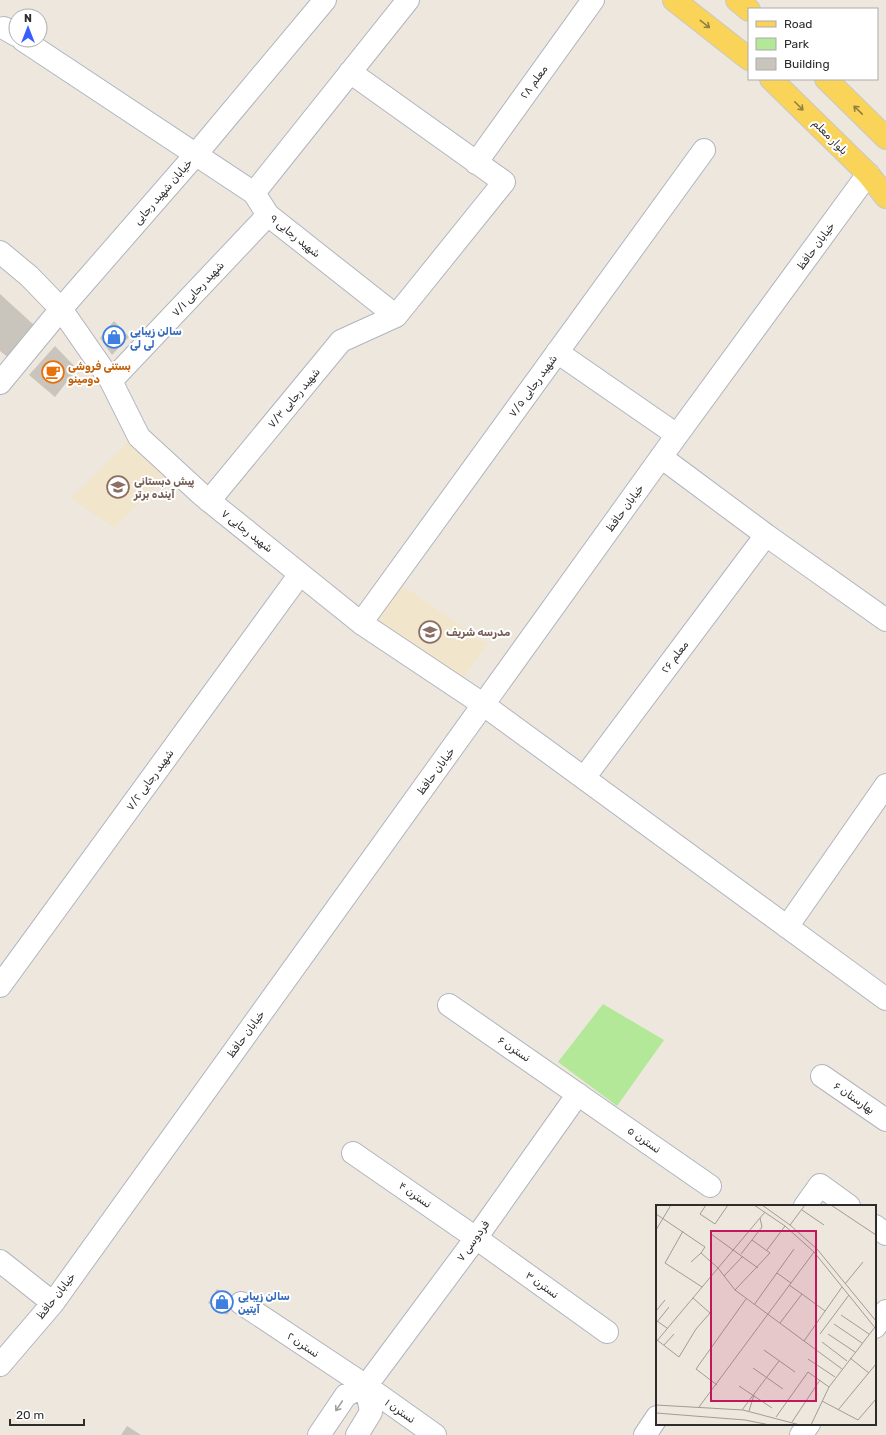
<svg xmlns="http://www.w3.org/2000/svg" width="886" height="1435" font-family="Rubik,Vazirmatn,sans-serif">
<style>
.education{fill:#f1e5cc}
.green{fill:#b2e897}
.building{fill:#c9c5bc}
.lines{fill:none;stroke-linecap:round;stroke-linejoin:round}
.street-casing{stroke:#b1b4c0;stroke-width:24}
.secondary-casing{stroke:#b1b4c0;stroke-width:24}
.primary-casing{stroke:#c8c8c8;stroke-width:24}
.street{stroke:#fff;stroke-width:22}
.secondary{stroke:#fff;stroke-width:22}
.primary{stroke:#f9d458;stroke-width:22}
.oneway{stroke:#928042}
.oneway2{stroke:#a0a0a0}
.labels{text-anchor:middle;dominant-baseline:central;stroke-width:4;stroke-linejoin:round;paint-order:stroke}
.street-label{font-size:11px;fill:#2c2c2c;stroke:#fff}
.shop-label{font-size:11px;font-weight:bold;fill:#366cbe;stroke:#fff;text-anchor:start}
.food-label{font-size:11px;font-weight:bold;fill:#c56008;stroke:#fff;text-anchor:start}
.education-label{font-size:11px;font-weight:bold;fill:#785e54;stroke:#fff;text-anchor:start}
.inset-road{fill:none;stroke:#a09c96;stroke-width:1}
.view{fill:#c2185b;fill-opacity:0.15;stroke:#c2185b;stroke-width:2}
.inset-edge{fill:none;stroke:#2c2c2c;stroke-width:2}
</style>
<rect width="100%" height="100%" fill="#eee7dd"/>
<!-- education -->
<path class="education" d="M128 442 165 476 115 528 70 498Z
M401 585 488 644 459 683 374 620Z"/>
<!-- green -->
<path class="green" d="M603 1004 664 1040 617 1106 558 1062Z"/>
<!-- building -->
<path class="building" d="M0 294 35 326 9 358 0 351Z
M114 321 129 337 112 355 100 338Z
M55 346 77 369 55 397 29 375Z
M217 1289 236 1300 227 1315 208 1303Z
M127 1426 141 1435H121Z"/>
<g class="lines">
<!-- street casing -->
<g class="street-casing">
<path id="street" d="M4 28 16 35
M23 40 254 193 268 215 396 316
M476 163 593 0
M254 193 408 0
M0 252 29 276 61 309 111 381 139 437 202 495 361 623 484 705 886 999
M557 352 677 435
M111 381 268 215
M209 501 341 341 396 316 504 182 350 72
M766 535 886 620
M361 623 704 150
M584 778 766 535 661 457
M787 927 886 785
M0 986 300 574
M449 1005 710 1186
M822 1076 886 1120
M353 1153 476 1238 607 1332
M805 1206 820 1185 849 1206
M875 1226 886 1234
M0 1261 53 1303
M241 1303 366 1386 435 1435
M875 1327 886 1311
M0 1365 53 1303 677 435 868 174
M319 1435 346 1395 366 1386 476 1238 578 1094
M357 1435 371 1412 366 1386
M645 1435 657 1417
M801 1435 809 1424"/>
</g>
<!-- secondary casing -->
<g class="secondary-casing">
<path id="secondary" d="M0 383 61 309 197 153 325 0"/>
</g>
<!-- primary casing -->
<g class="primary-casing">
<path id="primary" d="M674 0 749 59
M737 0 749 10
M771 79 868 174 886 197
M826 79 886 138"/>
</g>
<!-- street -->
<use href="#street" class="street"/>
<!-- secondary -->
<use href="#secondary" class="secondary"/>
<!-- primary -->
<use href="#primary" class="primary"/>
</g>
<!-- one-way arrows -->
<defs><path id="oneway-shaft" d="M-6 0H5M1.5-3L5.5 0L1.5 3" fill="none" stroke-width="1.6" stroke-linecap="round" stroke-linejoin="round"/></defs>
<g class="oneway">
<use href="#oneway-shaft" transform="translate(705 24) rotate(38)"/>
<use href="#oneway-shaft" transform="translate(799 106) rotate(45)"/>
<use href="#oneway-shaft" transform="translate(858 110) rotate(-136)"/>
</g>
<use class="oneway2" href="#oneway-shaft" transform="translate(339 1406) rotate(124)"/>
<!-- icons -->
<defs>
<g id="shop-ring" transform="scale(1.15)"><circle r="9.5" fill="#fff" stroke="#3f7fe0" stroke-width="1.5"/><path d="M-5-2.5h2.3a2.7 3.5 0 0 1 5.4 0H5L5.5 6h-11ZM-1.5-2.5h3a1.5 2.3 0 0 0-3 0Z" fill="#3f7fe0"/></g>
<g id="cafe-ring" transform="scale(1.15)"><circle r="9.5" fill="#fff" stroke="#e8710a" stroke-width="1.5"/><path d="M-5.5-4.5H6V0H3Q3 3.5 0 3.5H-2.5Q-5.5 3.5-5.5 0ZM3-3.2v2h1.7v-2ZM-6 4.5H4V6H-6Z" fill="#e8710a"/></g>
<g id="school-ring" transform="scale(1.15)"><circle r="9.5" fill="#fff" stroke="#8d6e63" stroke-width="1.5"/><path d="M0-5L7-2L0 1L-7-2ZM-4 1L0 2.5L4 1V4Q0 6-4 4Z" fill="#8d6e63"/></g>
</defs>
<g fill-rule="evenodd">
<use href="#shop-ring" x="114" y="337"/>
<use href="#cafe-ring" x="53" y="372"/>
<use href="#school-ring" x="118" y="487"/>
<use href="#school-ring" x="430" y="632"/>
<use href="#shop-ring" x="222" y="1302"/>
</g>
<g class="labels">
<!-- street labels -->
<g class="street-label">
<text transform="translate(534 82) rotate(-54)">معلم ۲۸</text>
<text transform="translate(830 137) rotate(45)">بلوار معلم</text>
<text transform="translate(163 192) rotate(-49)">خیابان شهید رجایی</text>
<text transform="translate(295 236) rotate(39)">شهید رجایی ۹</text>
<text transform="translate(816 246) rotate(-54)">خیابان حافظ</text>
<text transform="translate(198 289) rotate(-47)">شهید رجایی ۷/۱</text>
<text transform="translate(533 386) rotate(-54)">شهید رجایی ۷/۵</text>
<text transform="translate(294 398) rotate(-50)">شهید رجایی ۷/۳</text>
<text transform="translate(625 508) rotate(-54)">خیابان حافظ</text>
<text transform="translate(247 531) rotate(38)">شهید رجایی ۷</text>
<text transform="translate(675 657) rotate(-53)">معلم ۲۶</text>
<text transform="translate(436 771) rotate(-54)">خیابان حافظ</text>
<text transform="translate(150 780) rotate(-54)">شهید رجایی ۷/۲</text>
<text transform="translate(246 1034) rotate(-54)">خیابان حافظ</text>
<text transform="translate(514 1049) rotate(34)">نسترن ۶</text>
<text transform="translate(854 1098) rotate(35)">بهارستان ۶</text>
<text transform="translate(644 1140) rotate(35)">نسترن ۵</text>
<text transform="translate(415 1195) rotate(35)">نسترن ۴</text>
<text transform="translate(473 1241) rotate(-54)">فردوسی ۷</text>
<text transform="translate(542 1285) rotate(36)">نسترن ۳</text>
<text transform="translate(56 1296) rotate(-52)">خیابان حافظ</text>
<text transform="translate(303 1345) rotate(34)">نسترن ۲</text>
<text transform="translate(400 1411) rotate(35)">نسترن ۱</text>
</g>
<!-- shop labels -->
<g class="shop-label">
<text x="130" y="331">سالن زیبایی<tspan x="130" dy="13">لی لی</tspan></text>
<text x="238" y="1296">سالن زیبایی<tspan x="238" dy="13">آیتین</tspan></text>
</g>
<!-- food labels -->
<g class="food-label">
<text x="68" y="366">بستنی فروشی<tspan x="68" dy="13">دومینو</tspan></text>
</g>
<!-- education labels -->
<g class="education-label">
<text x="134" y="481">پیش دبستانی<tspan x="134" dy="13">آینده برتر</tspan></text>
<text x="446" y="632">مدرسه شریف</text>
</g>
</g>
<!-- overview -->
<g transform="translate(656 1205)">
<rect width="220" height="220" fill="#eee7dd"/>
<path class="inset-road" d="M50 0 44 9 59 19 72 0M98 0 129 21 158 47 220 124M106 0 134 20 161 44 220 116M175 0 220 30M146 5 168 20M0 9 49 42 45 48 62 63 79 85 186 164M134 20 149 0M0 25 15 0M27 26 9 58 46 82M55 29 102 63M111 45 129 21M85 49 106 22 104 13M35 57 45 48M121 68 135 78M68 71 87 51M189 79 207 57M79 85 114 48 96 35M146 89 169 106M98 100 138 44M0 106 9 95M185 110 213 129M1 116 11 123M1 117 13 102M124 118 146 89 133 80M178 119 206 138M164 129 193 90M172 129 199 147M1 135 23 152 40 124 54 108 37 93M148 136 186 82M0 137 109 7M166 137 191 156M8 140 18 129M108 145 139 167M194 153 213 168M152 154 179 172M97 163 127 184M61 180 40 164 90 94M83 181 116 203M166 196 202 215 220 194M0 200 87 205 144 220M43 202 158 47M86 205 123 156M182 205 220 159M93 206 98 190M0 208 89 215 114 220M120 212 152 167 173 182M136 217 164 175M155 220 173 182 219 122"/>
<path class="view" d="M55 26H160V196H55Z"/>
<rect width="220" height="220" class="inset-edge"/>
</g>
<!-- legend -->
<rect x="748" y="8" width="130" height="72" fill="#ffffff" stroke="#ababab"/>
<rect x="756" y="21" width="20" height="6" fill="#f9d458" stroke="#ababab"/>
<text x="784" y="28" font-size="12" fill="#2c2c2c">Road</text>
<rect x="756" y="38" width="20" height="12" fill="#b2e897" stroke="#ababab"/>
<text x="784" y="48" font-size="12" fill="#2c2c2c">Park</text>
<rect x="756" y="58" width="20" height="12" fill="#c9c5bc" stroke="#ababab"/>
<text x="784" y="68" font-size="12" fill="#2c2c2c">Building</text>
<!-- north arrow -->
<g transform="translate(28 28)"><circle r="19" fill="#ffffff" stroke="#ababab"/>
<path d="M0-3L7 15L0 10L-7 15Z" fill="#3a5dff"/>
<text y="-6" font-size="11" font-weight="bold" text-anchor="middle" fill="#2c2c2c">N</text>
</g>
<!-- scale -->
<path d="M10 1419v6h74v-6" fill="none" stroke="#2c2c2c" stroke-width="2"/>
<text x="16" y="1419" font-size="12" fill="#2c2c2c" stroke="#ffffff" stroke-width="3" paint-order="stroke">20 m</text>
</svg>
